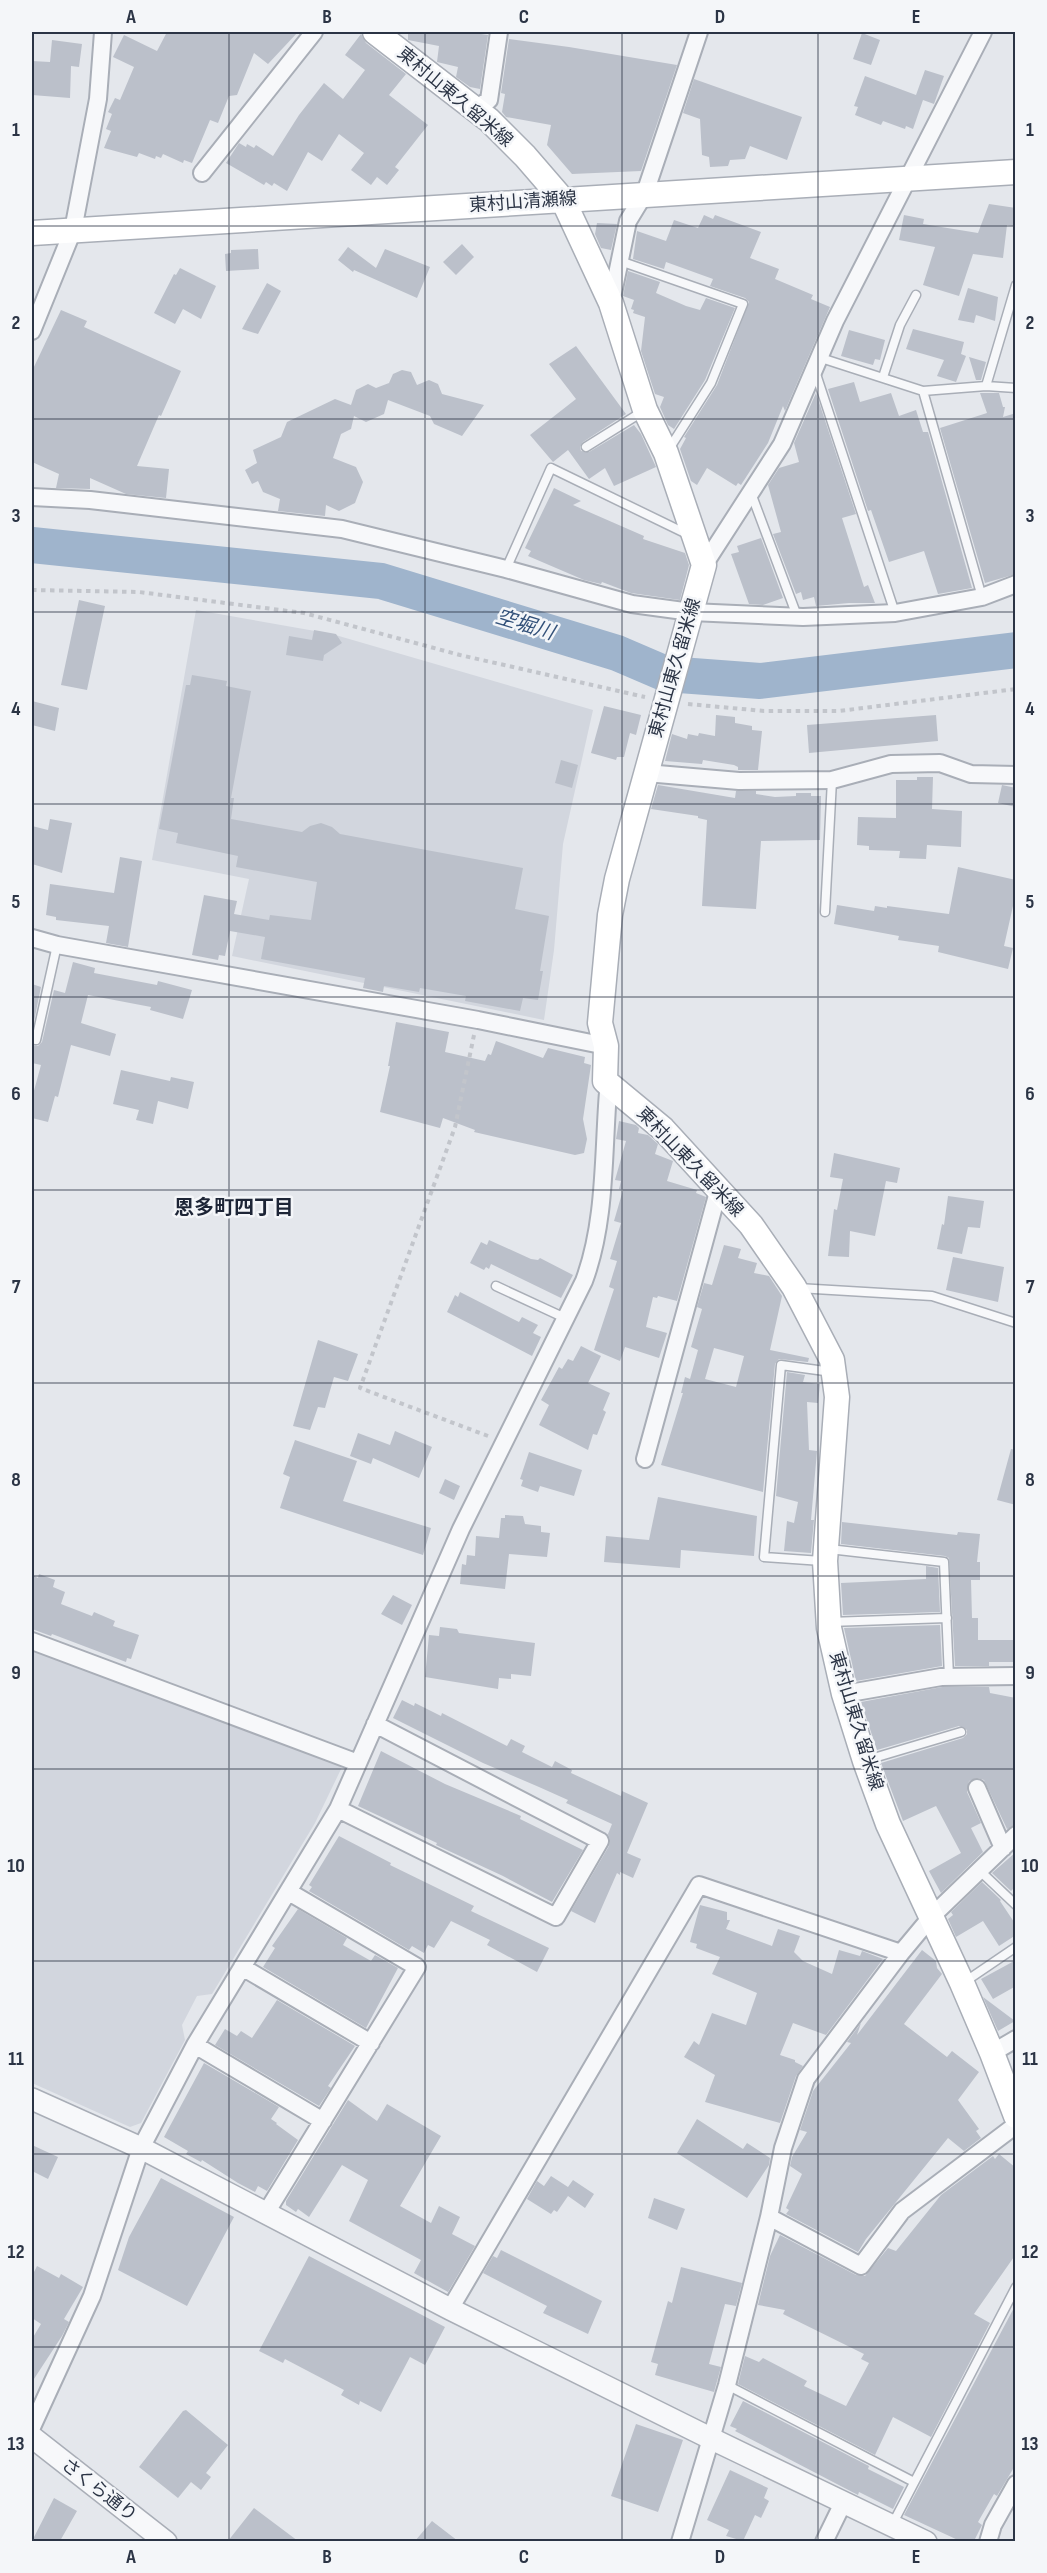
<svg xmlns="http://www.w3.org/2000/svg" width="1047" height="2573" font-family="'Sofia Sans Condensed','Noto Sans JP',sans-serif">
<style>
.built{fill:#d2d6de}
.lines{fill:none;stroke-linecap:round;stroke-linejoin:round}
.river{stroke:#9fb4cc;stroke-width:36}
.building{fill:#bbc0ca;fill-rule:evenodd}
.service-casing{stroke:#a9aeb7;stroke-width:11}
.minor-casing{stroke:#a9aeb7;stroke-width:20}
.tertiary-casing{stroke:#a9aeb7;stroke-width:24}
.secondary-casing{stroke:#a9aeb7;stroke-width:27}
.path{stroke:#c2c5cb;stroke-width:4;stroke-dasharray:4.5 4.5;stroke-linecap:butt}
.service{stroke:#f7f8fa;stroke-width:8}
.minor{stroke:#f7f8fa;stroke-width:16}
.tertiary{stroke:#f7f8fa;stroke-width:21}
.secondary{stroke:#fff;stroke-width:24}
.grid{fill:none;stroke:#2b3445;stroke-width:1.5;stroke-opacity:0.55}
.labels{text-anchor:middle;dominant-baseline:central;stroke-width:5;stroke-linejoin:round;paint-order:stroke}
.street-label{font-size:18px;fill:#2b3445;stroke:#f4f6f9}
.water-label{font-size:20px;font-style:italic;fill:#34527a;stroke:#f4f6f9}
.neighbourhood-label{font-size:20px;font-weight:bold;fill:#1d2536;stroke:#f4f6f9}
.neatline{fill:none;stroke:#2b3445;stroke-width:2}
.grid-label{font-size:20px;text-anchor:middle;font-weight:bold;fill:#2b3445}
</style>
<rect width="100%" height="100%" fill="#e4e7ec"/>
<!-- built -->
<path class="built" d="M196 610 332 634 593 710 563 844 554 950 544 1020 232 956 249 879 152 860Z
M32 1647 343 1765 315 1823 212 1994 197 1996 182 2025 185 2040 141 2123 130 2127 32 2083Z"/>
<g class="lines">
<!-- river -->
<path class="river" d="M32 545 381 581 617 653 666 674 760 681 1016 650"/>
</g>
<!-- building -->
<path class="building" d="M167 32H298L268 64 254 53 237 95 229 96 218 123 210 120 192 163 184 160 183 163 163 154 161 158 156 156 155 159 139 153 137 157 104 148 111 131 106 129 112 114 108 112 115 98 120 100 134 67 113 57 124 35 157 51Z
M408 32H467L488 35 480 89 470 87 456 77 458 67 437 62 439 46 408 40Z
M862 33 880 40 871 65 853 59Z
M361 34 366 43 406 74 389 95 428 125 395 167 399 170 387 185 377 177 371 185 351 170 364 153 339 134 322 161 308 152 287 191 274 183 272 186 266 182 264 185 226 163 239 143 246 147 247 144 254 148 256 145 273 156 299 115 324 83 343 99 365 70 345 55Z
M509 39 569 47 677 65 641 171 572 174 547 145 551 125 506 117 502 112 505 94 501 93Z
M52 40 82 44 79 67 71 66 70 98 32 95V61L50 62Z
M925 70 944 76 934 104 923 100 913 129 906 126 905 129 883 121 881 125 855 115 858 107 854 106 865 76 916 95Z
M694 79 802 117 787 160 750 146 745 159 730 160 728 166 710 167 709 157 702 155 700 119 683 113Z
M989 204 1016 208V226L1007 225 1003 258 973 254 959 296 923 285 935 247 899 240 904 215 924 219 923 224 978 233Z
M704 215 713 219 715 215 761 232 750 258 779 269 775 279 813 295 811 299 830 307 785 411 783 406 768 443 741 485 738 483 736 486 707 468 697 485 691 481 680 449 686 438 684 437 717 385 749 302 745 298 710 286 713 279 666 262 664 269 633 259 637 231 666 241 674 220 698 228Z
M597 223 617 224 611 250 601 248 595 234Z
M462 244 474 257 456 275 443 262Z
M348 247 376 268 385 249 430 267 417 298 354 270 353 272 338 260Z
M258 249 259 269 226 271 225 254 231 253V250Z
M180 268 216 286 201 319 183 309 175 324 154 313 174 274 176 275Z
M628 271 660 282 656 293 686 306 700 310 706 298 735 308 705 380 674 429 668 425 660 407 664 397 655 394 641 351 645 317 633 313 634 310 631 309 634 300 623 296Z
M267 283 281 291 258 334 242 329Z
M968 288 998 297 995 321 976 315 974 323 958 320Z
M61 310 87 321 84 327 181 371 161 416 159 415 137 466 169 469 166 498 126 494 90 478V489L56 488 59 474 32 462V371Z
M913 329 964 342 961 354 966 356 956 382 937 376 944 360 906 349Z
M849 330 885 340 880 360 875 359 873 365 841 356Z
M576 346 626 414 583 442 580 447 581 451 589 452 634 425 641 434 656 467 614 486 605 468 589 479 568 450 553 462 530 435 576 399 549 364Z
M969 357 986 362 981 380H976Z
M402 370 411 372 417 385 429 380 438 384 442 394 484 405 462 436 434 424 430 416 388 400 384 414 366 422 354 416 351 429 341 434 333 458 356 467 363 482 355 503 339 511 326 505 325 516 278 511 280 499 263 492 258 481 252 484 245 470 257 463 253 450 281 437 287 422 335 399 351 405 356 390 368 384 376 388 389 383 393 374Z
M854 382 860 402 891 393 899 416 916 410 923 432H928L972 588 938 594 924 551 889 562 871 510 868 511 828 389Z
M816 393 856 514 842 518 864 587 868 585 875 603H849L816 606 814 597 803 600 801 592 796 594 773 534 781 532 768 485 779 468 799 462 794 443Z
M980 393H999L1003 407H1005L1003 417 1016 413V574L985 583 940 428 987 413Z
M554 488 581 501 573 505 644 536 643 539 685 553 689 565 680 600 631 593 602 582 601 584 584 580 528 556 531 551 525 548Z
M761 538 783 598 763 605 749 604 731 554 739 552 737 546Z
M79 600 105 606 87 690 61 685Z
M314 630 336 634 342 643 324 655 323 661 286 655 289 636 312 640Z
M192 675 227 681 226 686 251 691 231 798H234L231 819 302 832 310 826 321 823 332 827 340 834 523 868 515 909 549 916 540 971H543L538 1000 523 998 520 1011 465 1001 466 996 420 988 419 992 384 986 383 992 363 988 365 978 261 959 265 937 230 931 225 956 219 955 218 960 192 955 204 895 237 901 234 914 269 920 270 915 311 920 317 882 236 867 238 856 176 843 178 833 159 829 186 685H190Z
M32 701 59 708 55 731 32 725Z
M604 706 641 715 636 735 630 733 624 757H617L616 760 591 753Z
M716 715 735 717V723L752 726V730L762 731 758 770H738V767L734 765 703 760 702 764 665 761 672 734 687 739 688 734 698 736 699 733 715 736Z
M936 715 938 741 809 753 807 725Z
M561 760 578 765 572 788 555 783Z
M917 777H933L932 809 962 811 961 847 927 845 926 859 899 858 900 851 869 850V846L857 845 858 817 896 818V780H917Z
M658 785 735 798 736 791H756V794L775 797 796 796V793H811V796H821L820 840 761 841 756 909 702 906 707 820 698 818V816L651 809Z
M1002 785 1016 788V807L998 803Z
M50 819 72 823 62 873 32 864V826L48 830Z
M120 857 142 861 128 947 106 943 109 926 56 920V917L46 915 50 884 114 893Z
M958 867 1016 880V907L1013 906 1004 946 1013 948 1008 969 938 952 939 946 898 940 899 936 834 924 837 905 874 911 875 906 887 908V906L949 914Z
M73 962 95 968 94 973 157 985 158 981 192 990 183 1019 150 1010 151 1007 88 995 81 1023 116 1034 110 1056 71 1045 58 1097 55 1096 48 1122 32 1118V1098L41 1065 32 1063V1045L38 1046 42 1042 54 990 65 993Z
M32 984 41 987 32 1031Z
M396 1022 449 1032 445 1052 485 1061 488 1054 491 1055 496 1041 543 1058 548 1048 585 1057 584 1063 591 1065 583 1119 587 1139 584 1153 575 1155 474 1132 475 1130 443 1118 440 1128 380 1112 390 1066H388Z
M121 1070 170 1081 171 1077 194 1082 188 1109 158 1101 153 1124 136 1120 139 1110 113 1104Z
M619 1121 636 1125 639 1128 638 1133 648 1135 658 1144 655 1154 673 1161 667 1181 697 1190 696 1193 706 1197 677 1301 658 1296 657 1298 653 1297 646 1327 667 1333 659 1358 625 1347 620 1361 594 1350 614 1289 609 1287 617 1261 610 1259 621 1223 614 1221 623 1190 619 1189 621 1181 615 1180 626 1141 616 1139Z
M834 1153 900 1168 897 1183 886 1181 875 1236 850 1231 849 1257 828 1256 834 1209 837 1210 843 1179 830 1177Z
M948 1196 984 1201 980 1228 968 1227 962 1254 937 1249 942 1224 944 1225Z
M489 1240 531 1259 538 1260 540 1258 573 1275 561 1298 491 1264 489 1269 486 1267 484 1270 470 1263 481 1242 487 1245Z
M724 1245 741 1249 738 1258 757 1263 754 1273 769 1276 782 1296 770 1350 809 1358 808 1362 779 1359 775 1364 763 1492 661 1465 683 1393H681L685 1377 690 1379 698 1350 691 1347 702 1309 697 1307 704 1283 712 1285ZM714 1348 744 1356 736 1387 705 1379Z
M953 1257 1004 1267 998 1302 946 1290Z
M460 1292 519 1322 522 1317 538 1325 533 1333 541 1337 532 1356 447 1312 455 1295 458 1297Z
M318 1340 358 1354 348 1381 334 1377 325 1408 318 1407 310 1430 293 1426Z
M581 1346 601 1356 588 1383 610 1393 603 1410 606 1412 597 1435 593 1434 588 1450 539 1425 549 1405 541 1400 559 1367 562 1369 568 1359 573 1361Z
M787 1372 805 1375 803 1382 820 1384 818 1403 807 1402 809 1450 817 1451 811 1520H814L811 1553 784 1551 787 1521 794 1523 798 1502 776 1496Z
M395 1431 432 1447 419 1478 373 1458 371 1464 350 1456 358 1433 390 1445Z
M295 1440 357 1461 343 1501 431 1528 423 1555 280 1508 290 1477 283 1474Z
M1011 1449 1016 1450V1505L997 1500Z
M529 1452 582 1470 574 1496 540 1486 538 1492 521 1486 523 1480 520 1479Z
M445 1479 460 1486 454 1500 439 1493Z
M658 1497 757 1516 754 1556 681 1550 680 1568 604 1562 606 1536 649 1540Z
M505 1515 523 1516 525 1524 541 1526V1532L550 1533 547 1557 509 1554 505 1589 460 1584 462 1564 466 1565 467 1555 475 1556 476 1536 499 1538 501 1518H505Z
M842 1522 957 1535 958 1532 980 1534 977 1562H980V1580H971L972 1618H978V1640H1016V1662H989V1666H955L949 1558 945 1556 841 1544Z
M926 1566 938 1568 940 1612 843 1615 841 1583 926 1579Z
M39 1574 55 1580 53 1587 65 1592 61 1604 92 1616 94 1612 115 1621 113 1626 139 1635 131 1659 127 1658 126 1662 52 1634 51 1636 32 1629V1575L38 1578Z
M393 1595 412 1605 402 1625 381 1614Z
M940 1625 942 1666 856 1681 844 1628Z
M440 1627 457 1629 459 1633 535 1643 531 1676 511 1674V1679L499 1678 498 1689 425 1677 429 1635 439 1636Z
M942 1687H989L990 1693 1016 1698V1825L1007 1829 984 1780 978 1778 969 1781 967 1792 981 1823 971 1828 983 1852 941 1893 929 1871 961 1853 936 1806 903 1821 881 1763 963 1738 967 1734V1730L959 1726 877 1750 861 1702Z
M402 1700 414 1706 415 1703 441 1716 442 1713 507 1746 511 1739 525 1746 522 1752 552 1767 555 1761 572 1770 571 1773 621 1796 622 1791 648 1803 627 1853 641 1859 633 1878 620 1872V1875L617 1873 595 1923 571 1911 609 1846 610 1840 608 1834 612 1824 566 1803 568 1800 539 1787 483 1763 393 1718Z
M381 1751 445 1784 521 1816 520 1819 583 1850 552 1902 503 1876 436 1845 437 1843 358 1806Z
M339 1836 391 1863 390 1865 474 1906 471 1911 549 1948 537 1972 487 1945 490 1940 451 1921 434 1948 428 1945 424 1953 412 1946 409 1950 309 1891 312 1887 309 1885Z
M1016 1852V1886L1011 1891 992 1873Z
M982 1882 1001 1900 1000 1901 1016 1925V1935L999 1946 983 1921 956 1937 948 1919 953 1915 951 1912Z
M700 1905 727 1912V1920H730L726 1929 772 1946 778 1929 800 1936 794 1952 803 1961 832 1974 839 1950 860 1956 862 1951 883 1959 826 2035 793 2023 780 2055 795 2060V2062L803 2066 796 2076 780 2123 705 2102 715 2075 684 2057 694 2041 699 2045 712 2013 746 2025 757 1993 712 1974 720 1957 696 1948 697 1944 690 1942Z
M298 1909 347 1938 343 1945 371 1961 375 1955 398 1968 366 2028 263 1967 275 1948 272 1946Z
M922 1950 936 1961 937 1968 942 1974 904 2024 947 2057 952 2051 979 2072 958 2100 979 2129 976 2131 981 2138 964 2151 948 2138 866 2239 858 2252 786 2214 789 2210 786 2208 802 2174 790 2166 792 2157 807 2132 800 2130 813 2091 851 2043 847 2042 861 2023 857 2035Z
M1016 1960V1986L993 1999 981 1979Z
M983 1997 1015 2021 998 2031Z
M277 2000 355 2046 328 2086 331 2088 319 2106 215 2045 225 2029 237 2036 241 2031 252 2038Z
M204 2063 279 2107 271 2119 277 2123 276 2124 298 2140 267 2191 258 2186 255 2192 238 2183 202 2160 201 2162 186 2154 188 2151 164 2137Z
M348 2100 377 2121 387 2104 441 2136 400 2206 431 2223 439 2206 460 2217 452 2234 475 2246 448 2292 414 2273 421 2260 349 2221 368 2180 342 2165 309 2217 298 2209 296 2212 286 2205V2201Z
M697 2119 743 2149 747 2143 770 2158 769 2165 747 2198 677 2153Z
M32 2145 58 2157 48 2179 32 2171Z
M999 2154 1016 2168V2254L974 2314 990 2323 931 2437 893 2417 875 2455 738 2384 745 2356 759 2362 763 2358 807 2381 804 2386 846 2406 869 2363 861 2359 864 2354 783 2314 785 2310 758 2305 770 2256 780 2235 856 2275 865 2276 888 2248 896 2251 941 2195 993 2156 995 2159Z
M551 2176 568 2187 573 2180 594 2194 585 2208 568 2196 557 2212 554 2210 551 2214 527 2199 537 2181 544 2186Z
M161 2178 234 2217 187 2306 118 2270 129 2237Z
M654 2198 685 2209 677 2230 648 2218Z
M501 2250 602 2301 588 2334 543 2313 547 2306 483 2273 493 2256 497 2258Z
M309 2256 445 2327 425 2365 410 2357 381 2412 360 2401 359 2405 341 2395 344 2390 285 2359 283 2363 259 2351Z
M37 2266 59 2278 61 2274 83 2287 64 2319 69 2322 62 2336 32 2382V2339L41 2324 32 2318V2276Z
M681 2267 742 2283 736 2306 725 2304 709 2364 721 2367 714 2392 655 2375 658 2364 651 2362 668 2301 672 2303Z
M1016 2304V2464L997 2496 994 2494 978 2522 982 2525 974 2541H960L904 2515Z
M743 2401 869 2466 868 2469 904 2487 893 2509 859 2492 858 2495 735 2431 737 2429 730 2426Z
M186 2410 228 2445 206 2473 211 2477 201 2490 191 2482 178 2498 139 2467 183 2411Z
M636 2424 683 2440 658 2512 611 2496Z
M730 2470 768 2488 764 2498 769 2501 761 2518 755 2515 743 2541 726 2536 729 2530 707 2520Z
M54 2498 77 2511 60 2541H32Z
M254 2508 298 2541H228Z
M432 2521 458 2541H415Z"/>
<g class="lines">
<!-- service casing -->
<g class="service-casing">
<path id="service" d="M620 261 743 304 711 383 669 449
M821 358 923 391 986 386 1016 388
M815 371 895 613
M883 377 900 325 916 295
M986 386 1016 285
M923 391 982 597
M586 447 642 412
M751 493 797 616
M506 569 551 468 689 535
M825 912 832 780
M32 1039 36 1040 57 945
M496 1286 565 1318
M798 1288 932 1296 1016 1323
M829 1549 944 1562 949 1677
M822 1561 764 1557 781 1365 832 1372
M829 1622 947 1618
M867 1760 961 1732
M979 1870 1016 1905
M963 1983 1016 1947
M727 2385 914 2482
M892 2525 1016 2287"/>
</g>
<!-- minor casing -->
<g class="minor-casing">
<path id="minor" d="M475 109 489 100 499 32
M202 173 314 32
M611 303 628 221 645 193 699 32
M32 331 73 230 98 99 103 32
M32 497 90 500 342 529 506 569 632 604 691 612 803 617 895 613 982 597 1016 584
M704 565 782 444 835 321 983 32
M646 773 739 781 832 780 891 764 940 763 971 774 1016 775
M32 938 57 945 478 1020 606 1046
M645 1459 719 1188
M32 1641 358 1763
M844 1694 941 1677 1016 1676
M977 1788 1003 1848
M338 1809 556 1917 600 1841 375 1724
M242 1967 371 2043
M195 2045 323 2121
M992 2053 1016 2039
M266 2213 417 1967 289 1892
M769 2217 861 2266 902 2211 1016 2125
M450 2309 699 1885 901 1953
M32 2427 92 2296 141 2148 195 2045 338 1809 461 1529 584 1281C606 1222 603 1155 608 1092L605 1081
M680 2542 727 2385 769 2217 783 2148 806 2079 901 1953 931 1917 1016 1835
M824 2542 843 2503
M988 2542 993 2525 1016 2484"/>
</g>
<!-- tertiary casing -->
<g class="tertiary-casing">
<path id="tertiary" d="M32 2099 141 2148 450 2309 712 2439 926 2542
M32 2437 166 2542"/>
</g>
<!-- secondary casing -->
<g class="secondary-casing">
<path id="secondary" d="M375 32 489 120 525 156 563 200 611 303 645 410 666 453 704 565 617 879 610 915 600 1023 606 1046 605 1081 663 1129 751 1225 794 1287 832 1360 837 1397 825 1561 829 1628 844 1694 865 1761 888 1824 962 1983 992 2053 1016 2116
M32 233 1016 172"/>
</g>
<!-- path -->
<path class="path" d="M32 590 139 592 304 613 460 655 645 697
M688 704 764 711H839L1016 689
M474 1035 455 1127 360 1388 488 1436"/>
<!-- service -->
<use href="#service" class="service"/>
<!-- minor -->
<use href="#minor" class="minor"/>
<!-- tertiary -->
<use href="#tertiary" class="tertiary"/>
<!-- secondary -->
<use href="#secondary" class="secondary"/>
</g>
<!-- grid -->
<path class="grid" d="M229 32V2542M425 32V2542M622 32V2542M818 32V2542M32 226H1016M32 419H1016M32 612H1016M32 804H1016M32 997H1016M32 1190H1016M32 1383H1016M32 1576H1016M32 1769H1016M32 1961H1016M32 2154H1016M32 2347H1016"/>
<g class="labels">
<!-- street labels -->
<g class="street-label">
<text transform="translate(455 97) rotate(40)">東村山東久留米線</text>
<text transform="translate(523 202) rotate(-4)">東村山清瀬線</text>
<text transform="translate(675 668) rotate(-74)">東村山東久留米線</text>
<text transform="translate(690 1162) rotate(46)">東村山東久留米線</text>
<text transform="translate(856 1721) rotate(73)">東村山東久留米線</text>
<text transform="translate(99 2490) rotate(38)">さくら通り</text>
</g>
<!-- water labels -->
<g class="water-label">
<text transform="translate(525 625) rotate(17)">空堀川</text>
</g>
<!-- neighbourhood labels -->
<g class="neighbourhood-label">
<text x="234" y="1208">恩多町四丁目</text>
</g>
</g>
<!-- border -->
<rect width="1047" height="2573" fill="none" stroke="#f4f6f9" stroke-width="66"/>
<rect x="33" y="33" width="981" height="2507" class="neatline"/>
<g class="grid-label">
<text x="131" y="23">A</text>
<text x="327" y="23">B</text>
<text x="524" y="23">C</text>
<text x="720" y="23">D</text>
<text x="916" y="23">E</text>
<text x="16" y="136">1</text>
<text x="1030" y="136">1</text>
<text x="16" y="329">2</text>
<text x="1030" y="329">2</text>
<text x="16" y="522">3</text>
<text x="1030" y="522">3</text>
<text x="16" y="715">4</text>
<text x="1030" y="715">4</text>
<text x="16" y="908">5</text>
<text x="1030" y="908">5</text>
<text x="16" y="1100">6</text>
<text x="1030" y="1100">6</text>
<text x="16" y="1293">7</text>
<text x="1030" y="1293">7</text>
<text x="16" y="1486">8</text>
<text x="1030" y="1486">8</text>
<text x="16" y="1679">9</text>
<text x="1030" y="1679">9</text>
<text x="16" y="1872">10</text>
<text x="1030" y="1872">10</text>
<text x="16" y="2065">11</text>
<text x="1030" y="2065">11</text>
<text x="16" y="2258">12</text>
<text x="1030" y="2258">12</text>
<text x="16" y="2450">13</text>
<text x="1030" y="2450">13</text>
<text x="131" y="2563">A</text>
<text x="327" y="2563">B</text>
<text x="524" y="2563">C</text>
<text x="720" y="2563">D</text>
<text x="916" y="2563">E</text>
</g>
</svg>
